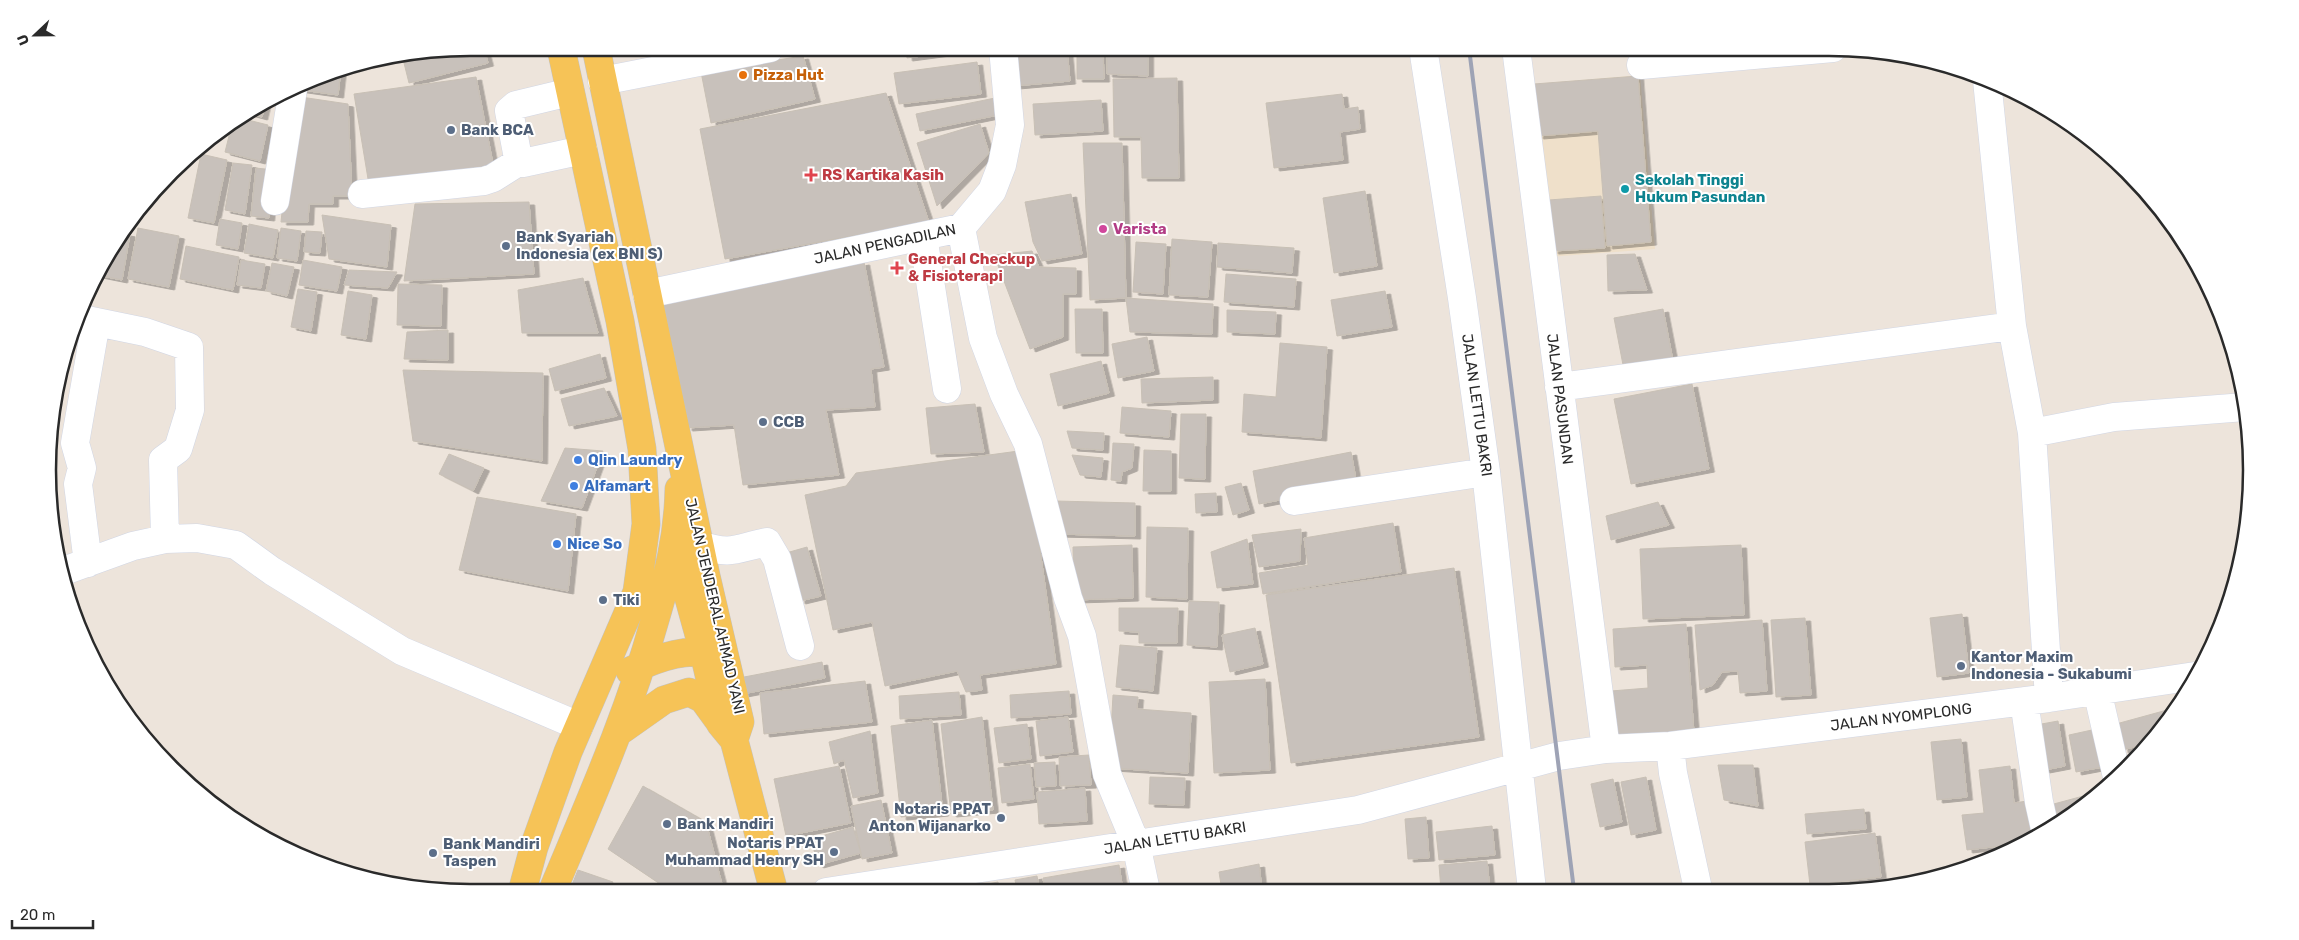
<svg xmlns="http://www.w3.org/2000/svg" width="2299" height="940" font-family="Rubik,sans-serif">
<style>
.education{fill:#efe0ca}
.building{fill:#c8c1bb;stroke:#c8c0b5;filter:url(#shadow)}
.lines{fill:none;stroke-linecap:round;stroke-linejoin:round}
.minor-casing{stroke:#d1d6e4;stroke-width:29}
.major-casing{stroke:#c3c3c3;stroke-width:29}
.minor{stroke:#fff;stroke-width:28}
.major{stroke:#f6c357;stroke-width:28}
.rail{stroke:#9ea3b5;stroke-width:4}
.food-dot{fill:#e8710a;stroke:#fff;stroke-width:2}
.service-dot{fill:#5c6f8a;stroke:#fff;stroke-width:2}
.health-dot{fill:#e0444e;stroke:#fff;stroke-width:2}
.culture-dot{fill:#0f9aa8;stroke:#fff;stroke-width:2}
.hotel-dot{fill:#d1479c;stroke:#fff;stroke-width:2}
.shop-dot{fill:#3f7fe0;stroke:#fff;stroke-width:2}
.labels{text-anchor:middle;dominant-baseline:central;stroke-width:4;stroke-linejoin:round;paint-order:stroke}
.food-label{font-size:15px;font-weight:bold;fill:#c56008;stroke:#fff;text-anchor:start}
.service-label{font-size:15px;font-weight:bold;fill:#4e5e75;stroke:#fff;text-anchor:start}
.health-label{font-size:15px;font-weight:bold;fill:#be3a42;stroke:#fff;text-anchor:start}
.culture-label{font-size:15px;font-weight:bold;fill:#0d838f;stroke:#fff;text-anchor:start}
.hotel-label{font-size:15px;font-weight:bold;fill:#b23c85;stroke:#fff;text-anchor:start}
.street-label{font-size:15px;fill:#2a2a2a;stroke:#fff}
.shop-label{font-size:15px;font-weight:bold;fill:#366cbe;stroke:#fff;text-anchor:start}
.rim{fill:none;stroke:#2a2a2a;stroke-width:2.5}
</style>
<defs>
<filter id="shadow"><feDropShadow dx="5.5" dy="3" stdDeviation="0" flood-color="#0004"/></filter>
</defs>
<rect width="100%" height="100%" fill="#ede4db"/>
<!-- education -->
<path class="education" d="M1640 75 1655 249 1548 257 1533 84Z"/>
<!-- building -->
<path class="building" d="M470 48H484L488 63 409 83 403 59Z
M906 48H983L907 58Z
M1022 48H1067L1070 81 1014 86 1011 50Z
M1077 48H1103L1104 79H1077Z
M1107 48H1148V76L1107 74Z
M803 56 815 99 711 123 701 72Z
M977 62 981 94 899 104 894 73Z
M341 69 338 95 295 89 334 70Z
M1638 76 1651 242 1607 246 1598 131 1538 136 1534 84Z
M476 77 493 164 370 191 354 94Z
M1177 78 1179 178H1142L1141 137H1114L1113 79Z
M886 93 929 222 725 259 700 129Z
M1342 94 1344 109 1358 107 1360 129 1340 132 1343 160 1274 168 1266 103Z
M294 96 348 104 352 196H333V204H309L308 222H281Z
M995 98 998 115 920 131 916 114Z
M1101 100 1103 131 1035 135 1033 104Z
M266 101 262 117 247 113 259 104Z
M240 118 268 125 260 161 225 152 232 124Z
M980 124 989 153 937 206 917 143Z
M1083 143H1122L1126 298 1090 300Z
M201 154 227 160 214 223 188 218Z
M233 163 252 165 245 214 225 210Z
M256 168 274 170 269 218 251 216Z
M1365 191 1377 266 1334 273 1323 198Z
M1071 194 1082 254 1042 261 1033 242 1025 202Z
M1601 196 1605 248 1553 251 1549 200Z
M529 202 534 274 404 281 415 204Z
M322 215 391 225 387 267 329 259Z
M220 219 242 223 238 249 216 245Z
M249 224 278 230 273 258 244 253Z
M138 228 179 236 169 287 128 279Z
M281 228 301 231 297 261 277 258Z
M306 231 322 232 320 253 304 252Z
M125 233 130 234 122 280 97 275 104 259Z
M1172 239 1212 242 1208 297 1169 295Z
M1136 242 1166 244 1163 294 1133 292Z
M1218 243 1294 248 1292 273 1217 267Z
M186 246 239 257 233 290 180 279Z
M1032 251 1039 267 1076 268V294H1063V337L1030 349 994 255Z
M1635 254 1647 290 1608 291 1607 255Z
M241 260 265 264 261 288 237 285Z
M303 260 342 267 337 291 299 285Z
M864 262 884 367 871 369 875 407 826 410 839 475 743 485 734 425 687 428 661 299Z
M272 263 294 267 287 296 266 291Z
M349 270 397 272 388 288 344 285Z
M1226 274 1296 279 1294 307 1224 302Z
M583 278 598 333H522L518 290Z
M398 284 442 285 441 326 397 325Z
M298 289 317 292 311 331 291 327Z
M348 291 372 295 366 339 341 335Z
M1385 291 1392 327 1337 336 1331 300Z
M1126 298 1213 304 1212 334 1130 332Z
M1075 309H1102L1103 353H1076Z
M1663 309 1673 361 1624 370 1614 318Z
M1227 310 1276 312 1275 334 1227 332Z
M448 330V360L404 359 407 332Z
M1147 337 1154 371 1118 378 1112 344Z
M1280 343 1327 347 1321 438 1242 432 1244 394 1276 397Z
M600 354 606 378 555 391 549 369Z
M1101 361 1109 393 1058 406 1050 374Z
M403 370 543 373 542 461 413 441Z
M1213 377V400L1142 403 1141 379Z
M1692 384 1709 469 1631 484 1614 399Z
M604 388 617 416 569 426 561 399Z
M975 404 984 452 931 454 926 408Z
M1122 407 1171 411 1169 437 1120 433Z
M1181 414H1206L1205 479 1179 478Z
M1067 431 1104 433 1103 450 1072 448Z
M1113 443 1134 444 1132 468 1122 472 1121 481 1111 480Z
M565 448 603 451 582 508 541 501Z
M1026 450 1056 664 980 675 982 690 966 692 957 671 885 686 872 622 833 630 805 495 846 486 856 473Z
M1144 450 1171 451V491H1143Z
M1351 452 1357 485 1259 504 1253 471Z
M449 454 484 468 473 491 439 474Z
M1072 455 1103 458 1101 477 1080 475Z
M1241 483 1249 510 1233 515 1225 487Z
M1216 493 1217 512 1196 513 1195 494Z
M477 497 576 514 568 591 459 570Z
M1056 501 1135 503V536L1055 534Z
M1658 502 1669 525 1611 540 1606 516Z
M1393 523 1401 572 1263 594 1259 573 1308 565 1304 538Z
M1147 527 1188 528 1187 599 1146 597Z
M1301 529 1300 561 1259 567 1252 535Z
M1247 539 1253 584 1217 588 1211 552Z
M1132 545 1133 598 1074 600 1073 547Z
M1741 545 1744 615 1643 619 1640 549Z
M807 547 821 596 800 601 786 553Z
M1454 568 1479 737 1291 763 1266 595Z
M1189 601 1219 602 1217 647 1187 645Z
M1119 608H1178L1177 643H1139V632L1119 631Z
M1962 614 1969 673 1937 677 1930 618Z
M1805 618 1811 695 1776 697 1771 620Z
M1762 620 1767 691 1740 693 1738 671 1722 672 1713 685 1700 690 1695 625Z
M1686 624 1694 733 1614 739 1611 691 1648 688 1647 665 1615 667 1613 629Z
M1255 628 1263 664 1230 672 1222 635Z
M1120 645 1157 648 1153 691 1116 687Z
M822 662 825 678 742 694 739 678Z
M1265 679 1270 770 1214 773 1209 682Z
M865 681 872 722 764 734 760 693Z
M1069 691 1071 714 1011 718 1010 695Z
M959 692 961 715 900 719 899 696Z
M1113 695 1138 697 1137 709 1191 713 1188 773 1109 768Z
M2178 707 2145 744 2123 750 2116 724Z
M982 717 993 810 951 814 941 724Z
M1068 717 1073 752 1040 756 1036 721Z
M932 720 943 813 901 817 891 726Z
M2058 721 2065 766 2044 770 2036 725Z
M1027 724 1031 759 999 763 994 728Z
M2101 728 2108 766 2076 772 2069 735Z
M870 731 878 793 853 798 844 760 834 764 829 742Z
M1961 739 1967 797 1937 800 1931 742Z
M2138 753 2125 768 2121 759Z
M1089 755 1091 785 1060 786 1059 757Z
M1055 762 1056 786 1036 787 1034 763Z
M1030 764 1034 799 1002 803 998 768Z
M1718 765H1753L1758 806 1724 800Z
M839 766 851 823 786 836 774 779Z
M2010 766 2014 803 2027 801 2032 838 2025 843 1967 850 1962 815 1984 813 1979 770Z
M1150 777 1185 778 1184 805 1149 804Z
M1646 777 1656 830 1631 835 1621 782Z
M1613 779 1622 822 1600 827 1591 784Z
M643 786 706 822 724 892H663L660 884 608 849Z
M1085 788 1087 821 1039 824 1037 792Z
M2102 791 2055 823 2050 805Z
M881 800 892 853 862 859 851 806Z
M1864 809 1866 829 1807 834 1805 814Z
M1426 817 1429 858 1408 859 1405 819Z
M1492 826 1495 855 1439 860 1436 832Z
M853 827 861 853 818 865 811 839Z
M1875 833 1881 877 1810 885 1805 842Z
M1487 861 1490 890H1441L1439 865Z
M1259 864 1262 890 1222 891 1219 872Z
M1119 865 1123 891H1045L1043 878Z
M578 870 613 882 607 892H581L572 885Z
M1037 876 1040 891H1017L1015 880Z
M1916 879 1884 889H1871V885Z
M998 882 1000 891H969V888Z
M961 885 962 891H928Z
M1316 886 1318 890H1294Z"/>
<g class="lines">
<!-- minor casing -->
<g class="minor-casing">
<path id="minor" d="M1423 48 1462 298 1486 472 1532 890
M1516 48 1606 749
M1641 65 1833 48
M1987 80 2012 326 2032 433 2049 698
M602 81 770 48
M570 92 516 105 509 111 518 158 523 163 583 150
M362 194 484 181 493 178 520 161
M275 201 293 89
M961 228 983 338 1004 394 1028 444 1068 598 1082 636 1107 774 1136 844 1146 891
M923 236 947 389
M647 294 961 228 992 191 1002 165 1010 125 1003 48
M77 318 145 332 189 347 190 410 178 449 163 460 165 539
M1559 387 2012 326
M2032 433 2114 417 2245 407
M1294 501 1486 472
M700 545C732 556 737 548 767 542L777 559 800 646
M88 563 78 484 82 468 75 443 96 322
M61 572 133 546 165 539 197 538 236 545 272 571 402 651 579 726
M2097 690 2117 777
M2024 701 2039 802 2045 829
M1670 746 1673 773 1698 889
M826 892 1358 810 1559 756 1606 749 1670 746 2049 698 2195 676"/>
</g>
<!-- major casing -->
<g class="major-casing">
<path id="major" d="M596 48 706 576 740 722 734 740 774 892
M675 548 704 653 720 723 734 740
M630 671C652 660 698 641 719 661
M620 731 664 700 689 692 703 699 719 721
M522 892 534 847 568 752 637 592 646 524 642 449 620 321 561 48
M552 892C589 803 628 716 654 623 668 576 678 538 679 489"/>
</g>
<!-- minor -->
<use href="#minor" class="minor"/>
<!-- major -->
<use href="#major" class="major"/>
<!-- rail -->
<path class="rail" d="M1469 48 1574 890"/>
</g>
<!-- markers -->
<circle class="food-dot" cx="743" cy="75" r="5"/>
<g class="service-dot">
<circle cx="451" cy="130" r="5"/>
<circle cx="506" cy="246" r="5"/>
<circle cx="763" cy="422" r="5"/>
<circle cx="603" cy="600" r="5"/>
<circle cx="1961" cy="666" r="5"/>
<circle cx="1001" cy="818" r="5"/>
<circle cx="667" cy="824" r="5"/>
<circle cx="834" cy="852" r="5"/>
<circle cx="433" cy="853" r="5"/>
</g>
<g class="health-dot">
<path d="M808.5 167.5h5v5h5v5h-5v5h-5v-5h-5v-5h5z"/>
<path d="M894.5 260.5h5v5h5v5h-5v5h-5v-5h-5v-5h5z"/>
</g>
<circle class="culture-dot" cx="1625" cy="189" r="5"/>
<circle class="hotel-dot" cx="1103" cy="229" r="5"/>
<g class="shop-dot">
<circle cx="578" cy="460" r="5"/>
<circle cx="574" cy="486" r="5"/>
<circle cx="557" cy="544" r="5"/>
</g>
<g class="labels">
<!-- food labels -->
<g class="food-label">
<text x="753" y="75">Pizza Hut</text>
</g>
<!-- service labels -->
<g class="service-label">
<text x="461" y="130">Bank BCA</text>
<text x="516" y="237">Bank Syariah<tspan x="516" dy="17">Indonesia (ex BNI S)</tspan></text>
<text x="773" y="422">CCB</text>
<text x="613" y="600">Tiki</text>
<text x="1971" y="657">Kantor Maxim<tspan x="1971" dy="17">Indonesia - Sukabumi</tspan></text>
<text x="991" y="809" text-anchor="end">Notaris PPAT<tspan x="991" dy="17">Anton Wijanarko</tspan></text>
<text x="677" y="824">Bank Mandiri</text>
<text x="824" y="843" text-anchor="end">Notaris PPAT<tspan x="824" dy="17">Muhammad Henry SH</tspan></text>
<text x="443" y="844">Bank Mandiri<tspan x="443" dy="17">Taspen</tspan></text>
</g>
<!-- health labels -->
<g class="health-label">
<text x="822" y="175">RS Kartika Kasih</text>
<text x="908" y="259">General Checkup<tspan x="908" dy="17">&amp; Fisioterapi</tspan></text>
</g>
<!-- culture labels -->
<g class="culture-label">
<text x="1635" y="180">Sekolah Tinggi<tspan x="1635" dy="17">Hukum Pasundan</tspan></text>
</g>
<!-- hotel labels -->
<g class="hotel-label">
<text x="1113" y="229">Varista</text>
</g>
<!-- street labels -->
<g class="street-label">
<text transform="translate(885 244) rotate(-12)">JALAN PENGADILAN</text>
<text transform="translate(1560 399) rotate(83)">JALAN PASUNDAN</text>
<text transform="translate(1477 405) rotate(82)">JALAN LETTU BAKRI</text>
<text transform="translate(715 606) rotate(77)">JALAN JENDERAL AHMAD YANI</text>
<text transform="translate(1901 717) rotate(-7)">JALAN NYOMPLONG</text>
<text transform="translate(1175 838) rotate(-9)">JALAN LETTU BAKRI</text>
</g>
<!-- shop labels -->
<g class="shop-label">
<text x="588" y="460">Qlin Laundry</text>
<text x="584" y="486">Alfamart</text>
<text x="567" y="544">Nice So</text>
</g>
</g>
<!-- crop -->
<path d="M0 0H2299V940H0ZM470 56H1829A414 414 0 0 1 2243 470V470A414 414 0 0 1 1829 884H470A414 414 0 0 1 56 470V470A414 414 0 0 1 470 56Z" fill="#fff" fill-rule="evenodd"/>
<path class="rim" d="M470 56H1829A414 414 0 0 1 2243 470V470A414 414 0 0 1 1829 884H470A414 414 0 0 1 56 470V470A414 414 0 0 1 470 56Z"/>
<!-- north arrow -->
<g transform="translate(35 35) rotate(248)" stroke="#ffffff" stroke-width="4" paint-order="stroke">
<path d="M0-4L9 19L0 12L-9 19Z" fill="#2a2a2a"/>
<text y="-8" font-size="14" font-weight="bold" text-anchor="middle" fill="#2a2a2a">U</text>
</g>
<!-- scale -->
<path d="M12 920v8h81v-8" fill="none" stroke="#2a2a2a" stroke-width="2.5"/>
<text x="20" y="920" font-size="15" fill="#2a2a2a" stroke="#ffffff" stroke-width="4" paint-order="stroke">20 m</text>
</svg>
